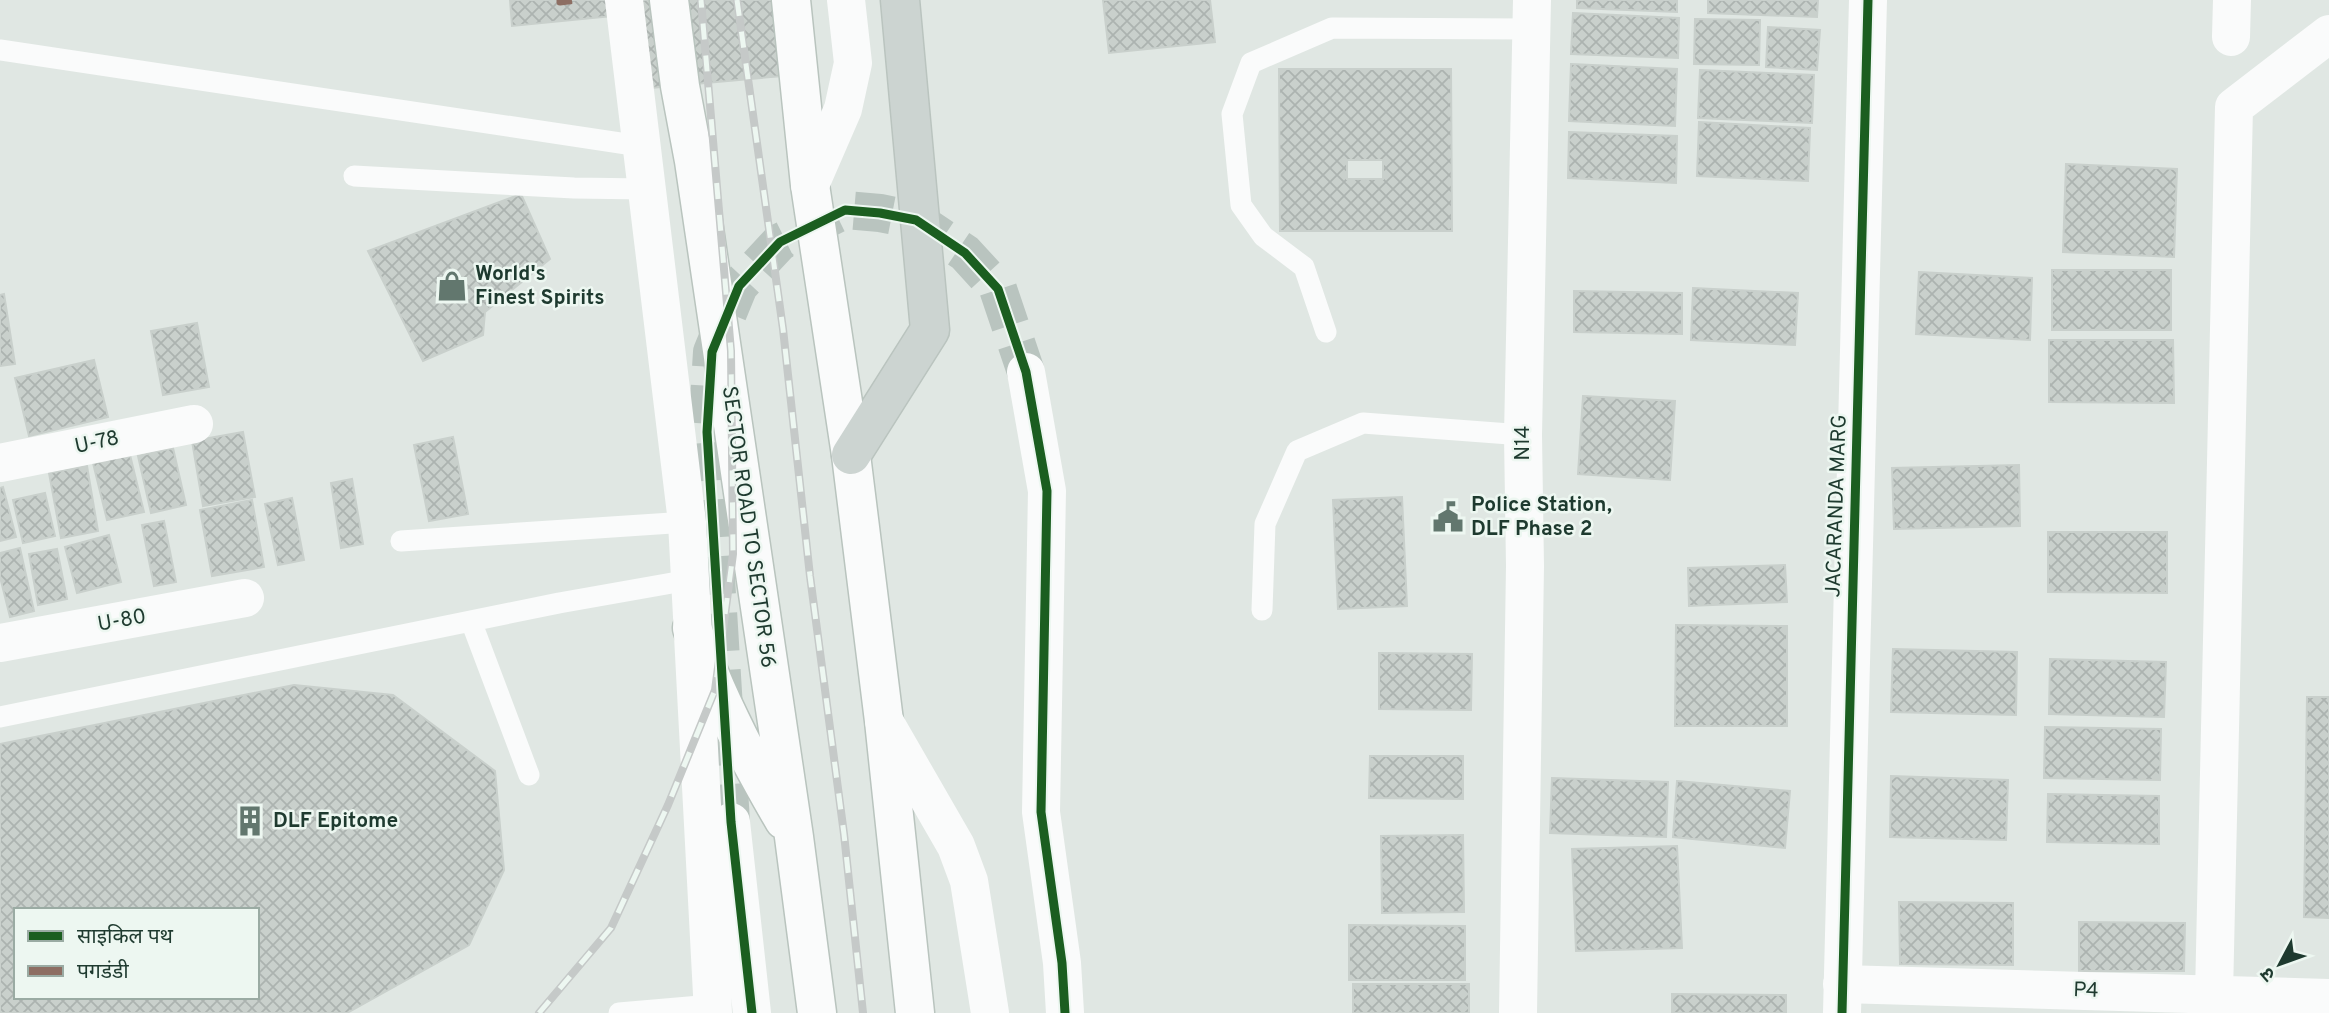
<svg xmlns="http://www.w3.org/2000/svg" width="2329" height="1013" font-family="Overpass,'Noto Sans Devanagari',sans-serif">
<style>
.building{fill:url(#building-cross-hatch);stroke:#c9d0cc;stroke-width:2;fill-rule:evenodd}
.lines{fill:none;stroke-linecap:round;stroke-linejoin:round}
.tertiary-tunnel{stroke:#b9c4bf;stroke-width:38;stroke-dasharray:38 19;stroke-linecap:butt}
.secondary-casing{stroke:#b9c4be;stroke-width:41}
.primary-casing{stroke:#bac4bf;stroke-width:41}
.service{stroke:#fafbfb;stroke-width:21}
.minor{stroke:#fafbfb;stroke-width:38}
.tertiary{stroke:#fafbfb;stroke-width:38}
.secondary{stroke:#fafbfb;stroke-width:38}
.primary{stroke:#ccd4d1;stroke-width:38}
.rail-casing{stroke:#c5c9c8;stroke-width:8}
.rail{stroke:#edf7f1;stroke-width:5;stroke-dasharray:16;stroke-linecap:butt}
.quiet{stroke:#8d6e63;stroke-width:7;stroke-dasharray:14 7;stroke-linecap:butt}
.cycleway-casing{stroke:#edf7f1;stroke-width:13}
.cycleway{stroke:#1b5e20;stroke-width:9}
.labels{text-anchor:middle;dominant-baseline:central;stroke-width:5;stroke-linejoin:round;paint-order:stroke}
.poi-label{font-size:21px;font-weight:bold;fill:#1e3a2f;stroke:#edf7f1;text-anchor:start}
.street-label{font-size:21px;fill:#1e3a2f;stroke:#edf7f1}
</style>
<defs>
<pattern id="building-cross-hatch" width="8" height="8" patternUnits="userSpaceOnUse" patternTransform="scale(1.75)"><rect width="8" height="8" fill="#c9d0cc"/><path d="M0 0l8 8M0 8l8-8" fill="none" stroke="#acb3b0"/></pattern>
</defs>
<rect width="100%" height="100%" fill="#e0e7e3"/>
<!-- building -->
<path class="building" d="M510 0H783L782 76 640 89 633 14 512 26Z
M1103 0H1210L1215 42 1109 53Z
M1577 0H1677V12L1577 8Z
M1708 0H1818L1817 17 1708 13Z
M1573 13 1679 18 1678 58 1571 54Z
M1695 19 1760 20 1759 65 1694 64Z
M1768 27 1820 30 1817 70 1766 67Z
M1571 64 1677 69 1675 126 1569 121Z
M1279 69H1451L1452 231H1280ZM1347 160H1383V179H1347Z
M1700 70 1814 75 1812 123 1698 118Z
M1699 122 1810 128 1808 181 1697 176Z
M1569 132 1677 136 1676 183 1568 178Z
M2066 164 2177 169 2174 257 2063 252Z
M521 194 550 259 485 312 483 335 423 361 368 251Z
M2052 270H2171V330H2052Z
M1919 272 2032 278 2030 340 1916 334Z
M1693 288 1798 293 1795 345 1691 340Z
M1574 291 1682 293V334L1574 332Z
M4 294 15 364 0 366V295Z
M197 323 209 387 163 395 151 331Z
M2049 340H2173L2174 403 2049 402Z
M94 360 108 417 29 436 15 378Z
M1583 396 1675 401 1670 480 1578 474Z
M243 432 255 497 203 506 192 441Z
M453 437 468 514 429 521 414 445Z
M173 448 186 505 151 513 138 456Z
M130 455 144 512 107 520 93 463Z
M2019 465 2020 526 1894 529 1892 468Z
M87 466 98 531 61 538 49 473Z
M352 479 363 544 341 548 331 483Z
M3 487 16 537 0 541V488Z
M45 493 55 536 23 543 13 500Z
M1402 497 1407 606 1338 609 1333 500Z
M292 498 304 560 278 565 265 504Z
M252 500 264 567 212 576 200 510Z
M164 521 176 582 154 586 142 525Z
M2048 532H2167V593L2048 592Z
M109 535 121 582 77 593 65 547Z
M20 548 34 611 10 617 0 577V553Z
M57 549 67 599 38 605 29 554Z
M1785 565 1787 602 1689 606 1688 568Z
M1676 625 1787 626V726H1675Z
M1893 649 2017 652 2016 715 1891 712Z
M1379 653 1472 654 1471 710 1379 709Z
M2050 659 2166 662 2164 717 2049 714Z
M294 685 393 695 495 771 504 870 469 945 347 1013H0V744ZM16 910H257V997H16Z
M2307 697H2329V918L2304 917Z
M2045 727 2161 729 2160 780 2044 778Z
M1370 756H1463V799L1369 798Z
M1891 776 2008 780 2006 840 1890 837Z
M1552 778 1668 782 1666 837 1550 833Z
M1677 781 1790 791 1785 848 1673 837Z
M2048 794 2159 796V844L2047 842Z
M1463 835 1464 912 1382 913 1381 836Z
M1677 846 1682 948 1576 951 1572 849Z
M1899 902 2013 903V965L1900 964Z
M2079 922 2185 923 2184 971H2079Z
M1349 925 1465 926V980H1349Z
M1353 984H1469V1013H1353Z
M1672 994 1786 995V1013H1672Z"/>
<g class="lines">
<!-- tertiary-tunnel -->
<path class="tertiary-tunnel" d="M731 822 707 432 712 352 739 286 780 242 845 210 880 213 916 220 965 253 998 289 1026 372"/>
<!-- secondary casing -->
<g class="secondary-casing">
<path id="secondary" d="M669 0 680 86 694 161 794 837 817 1013
M791 0 810 185 851 455 884 721 915 1013
M692 628C715 695 748 759 784 820"/>
</g>
<!-- primary casing -->
<g class="primary-casing">
<path id="primary" d="M851 455 930 330 900 0"/>
</g>
<!-- service -->
<path class="service" d="M0 50 640 146
M354 176 574 188 646 189
M1326 332 1304 267 1263 236 1241 205 1232 114 1251 63 1332 28 1532 29
M401 541 687 522
M1262 610 1265 524 1297 451 1363 423 1523 435
M471 621 529 775
M0 717 559 603 689 580
M619 1013 712 1005"/>
<!-- minor -->
<path class="minor" d="M2231 37 2232 0
M0 463 194 424
M0 643 245 598
M1842 984 2329 998
M2214 995 2234 107 2329 34
M1518 1013 1525 566 1523 435 1532 0"/>
<!-- tertiary -->
<path class="tertiary" d="M624 0 687 522 713 1013
M810 185 843 109 853 63 846 0
M1026 372 1047 491 1041 812 1062 963 1065 1013
M884 721 956 846 969 881 990 1013
M731 822 752 1013
M1842 1013 1868 0"/>
<!-- secondary -->
<use href="#secondary" class="secondary"/>
<!-- primary -->
<use href="#primary" class="primary"/>
<!-- rail casing -->
<g class="rail-casing">
<path id="rail" d="M737 0 783 329 810 576 844 834 863 1013
M539 1013 611 928 668 805 715 690 733 554 731 351 701 0"/>
</g>
<!-- rail -->
<use href="#rail" class="rail"/>
<!-- quiet -->
<path class="quiet" d="M560 0V2L576 0"/>
<!-- cycleway casing -->
<g class="cycleway-casing">
<path id="cycleway" d="M752 1013 731 822 707 432 712 352 739 286 780 242 845 210 880 213 916 220 965 253 998 289 1026 372 1047 491 1041 812 1062 963 1065 1013
M1842 1013 1868 0"/>
</g>
<!-- cycleway -->
<use href="#cycleway" class="cycleway"/>
</g>
<!-- icons -->
<defs>
<g id="shop-bare" transform="scale(2.415)"><path d="M-5-2.5h2.3a2.7 3.5 0 0 1 5.4 0H5L5.5 6h-11ZM-1.5-2.5h3a1.5 2.3 0 0 0-3 0Z" fill="#62776e" stroke="#edf7f1" stroke-width="2.5" paint-order="stroke"/></g>
<g id="civic-bare" transform="scale(2.415)"><path d="M-.6-6.5H3V-4.5H.6V-3L4-1V1h2V6H-6V1h2V-1L-.6-3ZM-1.2 2.5V6h2.4V2.5Z" fill="#62776e" stroke="#edf7f1" stroke-width="2.5" paint-order="stroke"/></g>
<g id="building-bare" transform="scale(2.415)"><path d="M-4-6H4V6H1V3H-1V6H-4ZM-2.5-4.3h1.7v1.8h-1.7ZM.8-4.3h1.7v1.8H.8ZM-2.5-1h1.7V.8h-1.7ZM.8-1h1.7V.8H.8Z" fill="#62776e" stroke="#edf7f1" stroke-width="2.5" paint-order="stroke"/></g>
</defs>
<g fill-rule="evenodd">
<use href="#shop-bare" x="452" y="286"/>
<use href="#civic-bare" x="1448" y="517"/>
<use href="#building-bare" x="250" y="821"/>
</g>
<g class="labels">
<!-- poi labels -->
<g class="poi-label">
<text x="475" y="274">World's<tspan x="475" dy="24">Finest Spirits</tspan></text>
<text x="1471" y="505">Police Station,<tspan x="1471" dy="24">DLF Phase 2</tspan></text>
<text x="273" y="821">DLF Epitome</text>
</g>
<!-- street labels -->
<g class="street-label">
<text transform="translate(97 443) rotate(-12)">U-78</text>
<text transform="translate(1523 443) rotate(-90)">N14</text>
<text transform="translate(1837 506) rotate(-88)">JACARANDA MARG</text>
<text transform="translate(748 527) rotate(82)">SECTOR ROAD TO SECTOR 56</text>
<text transform="translate(122 621) rotate(-10)">U-80</text>
<text transform="translate(2086 991) rotate(2)">P4</text>
</g>
</g>
<!-- legend -->
<rect x="14" y="908" width="245" height="91" fill="#edf7f1" stroke="#9aaba3" stroke-width="2"/>
<rect x="28" y="931" width="35" height="10" fill="#1b5e20" stroke="#9aaba3" stroke-width="2"/>
<text x="77" y="943" font-size="21" fill="#1e3a2f">साइकिल पथ</text>
<rect x="28" y="966" width="35" height="10" fill="#8d6e63" stroke="#9aaba3" stroke-width="2"/>
<text x="77" y="978" font-size="21" fill="#1e3a2f">पगडंडी</text>
<!-- north arrow -->
<g transform="translate(2280 964) rotate(229)" stroke="#edf7f1" stroke-width="5" paint-order="stroke">
<path d="M0-5L12 26L0 18L-12 26Z" fill="#1e3a2f"/>
<text y="-10" font-size="19" font-weight="bold" text-anchor="middle" fill="#1e3a2f">उ</text>
</g>
</svg>
